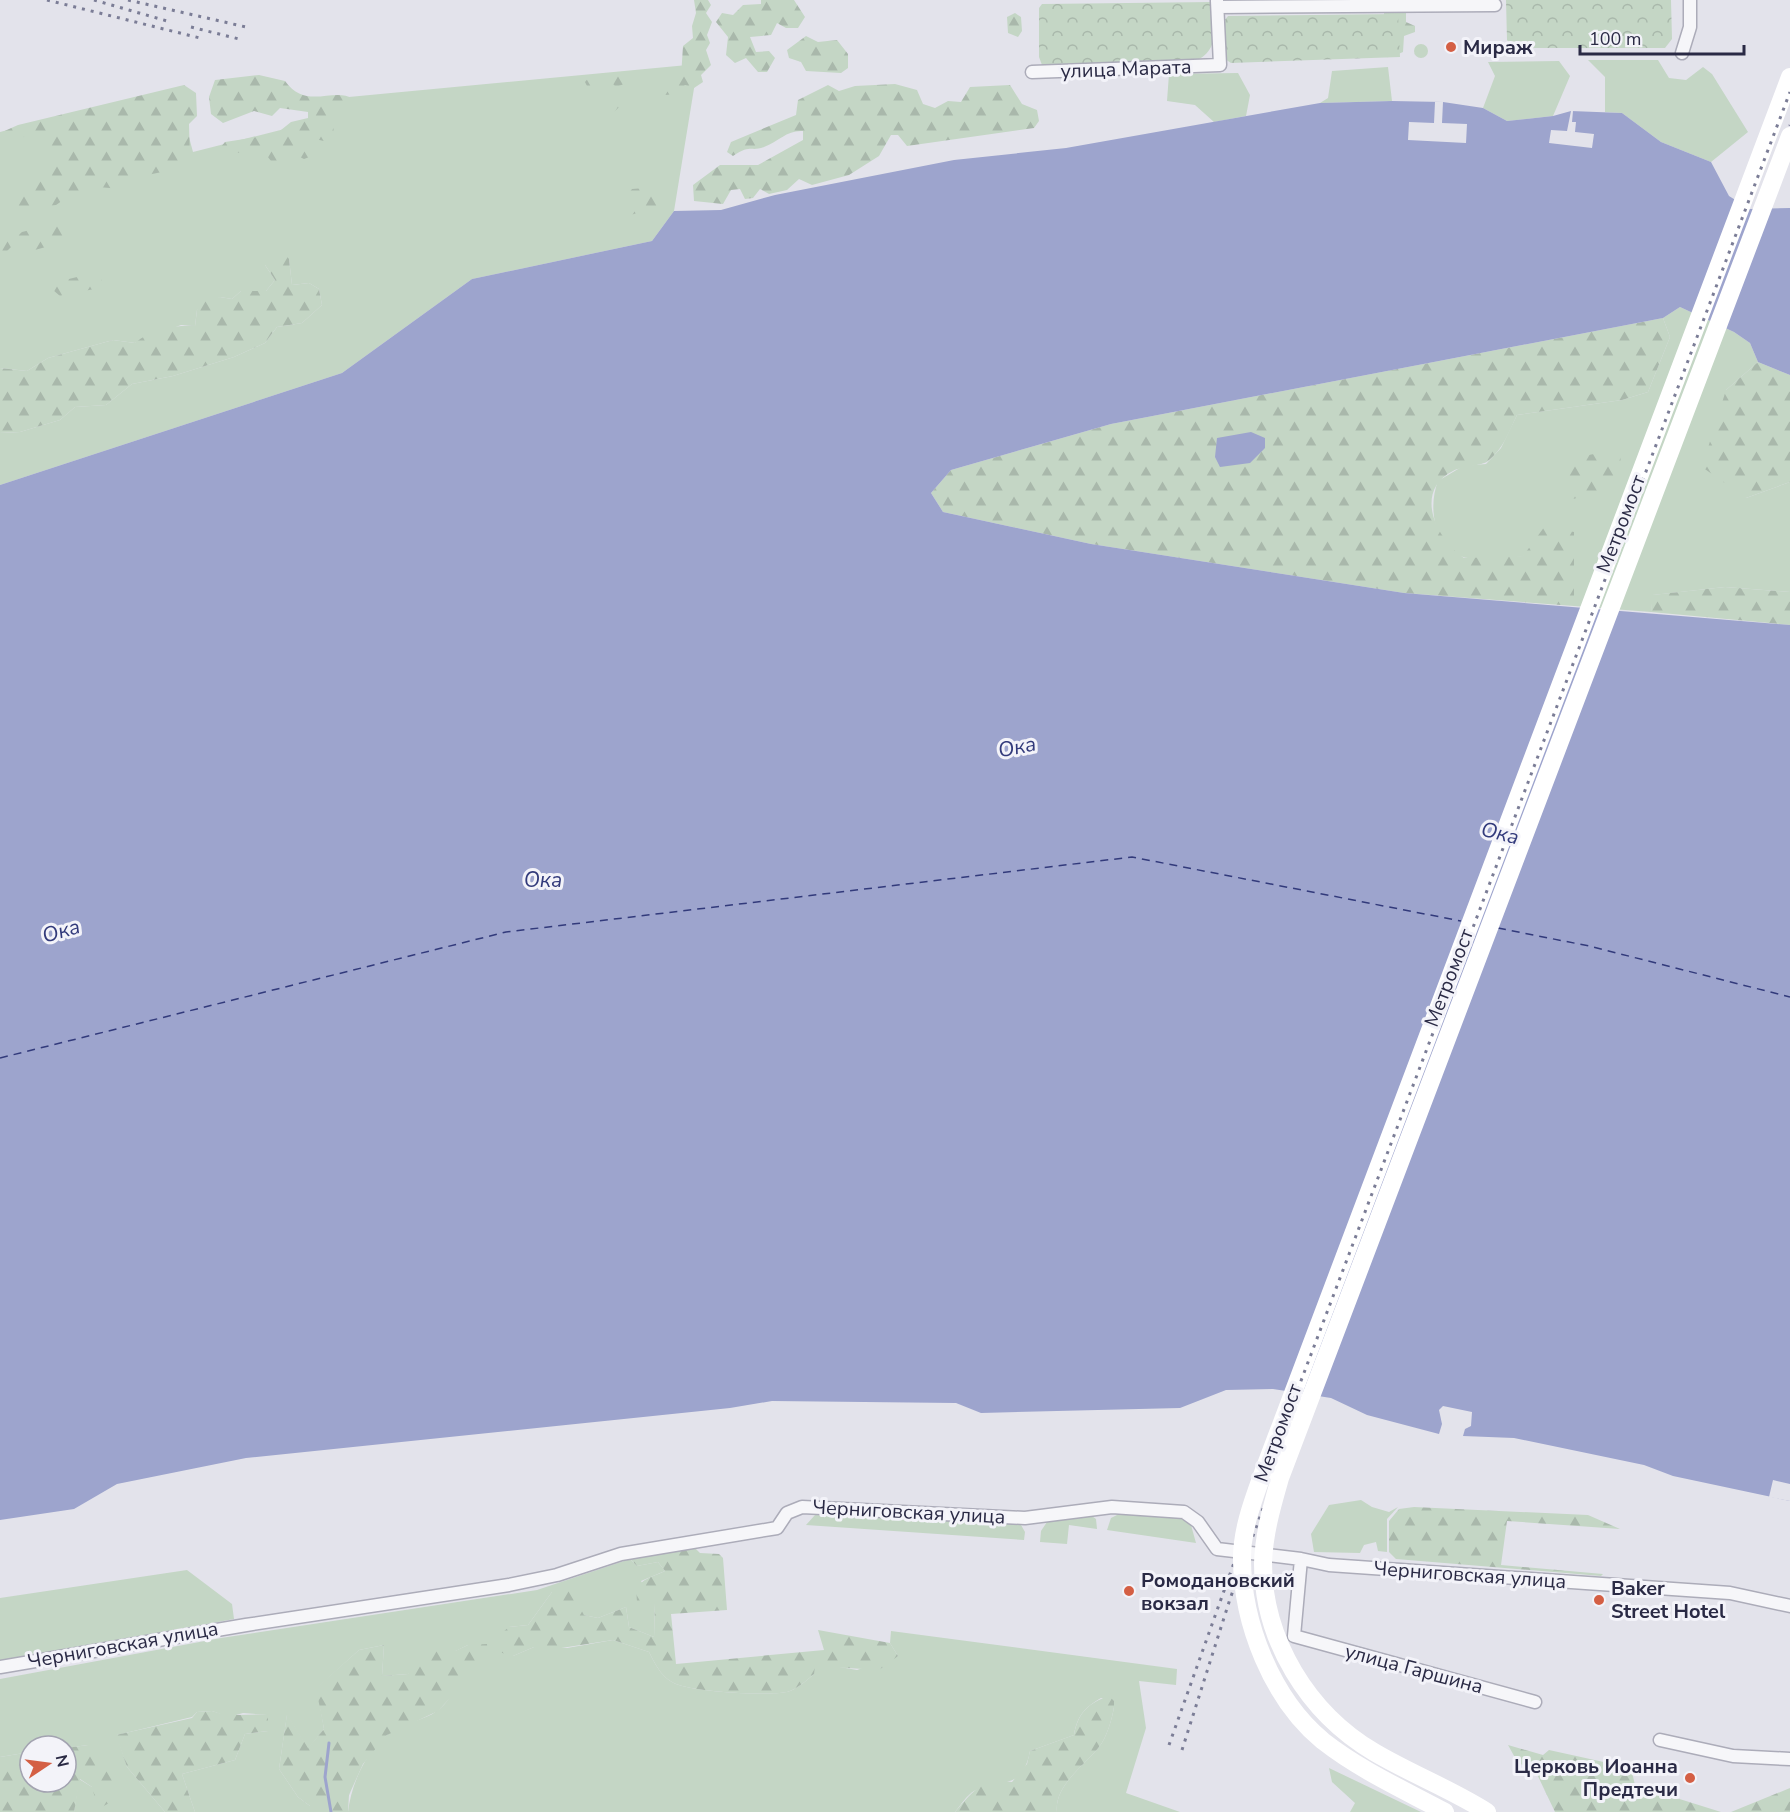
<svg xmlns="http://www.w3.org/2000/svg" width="1790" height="1812" font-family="'Nunito Sans',sans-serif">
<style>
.green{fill:#c4d6c5}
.forest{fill:url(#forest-firs)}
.park{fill:url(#park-crowns)}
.water{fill:#9da4cd}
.pier{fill:#e3e3eb}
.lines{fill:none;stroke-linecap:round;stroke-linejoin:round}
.stream{stroke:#9da4cd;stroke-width:3}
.ferry{stroke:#323a7b;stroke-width:1.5;stroke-dasharray:8 6;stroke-linecap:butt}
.street-casing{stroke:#acacb9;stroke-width:15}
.street{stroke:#f6f6f9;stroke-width:12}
.secondary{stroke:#fff;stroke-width:18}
.rail{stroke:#7b7d96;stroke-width:3;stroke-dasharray:3 6;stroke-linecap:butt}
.secondary-bridge{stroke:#fff;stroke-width:18}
.poi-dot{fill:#d45f44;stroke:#f3f3f9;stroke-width:2}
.labels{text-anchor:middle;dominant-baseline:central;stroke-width:6;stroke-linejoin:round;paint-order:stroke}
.poi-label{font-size:20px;font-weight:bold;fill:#2a2a45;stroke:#f3f3f9;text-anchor:start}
.street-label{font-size:20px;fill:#2a2a45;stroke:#f3f3f9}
.water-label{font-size:21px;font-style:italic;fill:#323a7b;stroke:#f3f3f9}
</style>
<defs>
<pattern id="forest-firs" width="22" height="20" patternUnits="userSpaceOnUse" patternTransform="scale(1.5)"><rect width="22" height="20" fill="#c4d6c5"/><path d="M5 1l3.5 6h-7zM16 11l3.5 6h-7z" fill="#a9b8ab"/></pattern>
<pattern id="park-crowns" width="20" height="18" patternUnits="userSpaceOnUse" patternTransform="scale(1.5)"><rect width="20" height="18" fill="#c4d6c5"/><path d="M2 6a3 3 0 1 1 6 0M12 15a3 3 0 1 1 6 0" fill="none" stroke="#a9b8ab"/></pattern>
</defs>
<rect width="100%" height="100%" fill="#e3e3eb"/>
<!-- green -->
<path class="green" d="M1588 60H1658L1669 78 1686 80 1703 67 1712 74 1748 132 1711 162 1661 142 1622 113 1605 112V77Z
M1559 61 1570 76 1553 116 1507 121 1483 108 1495 76 1488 62Z
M698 64 674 211 652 241 472 279 342 373 0 485V433L20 432 60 420 75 407 106 405 132 384 173 376 234 357 265 343 277 327 302 323 322 305 319 289 309 283 292 285 289 259 265 265 275 280 266 291H241L232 299 220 297 197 310 195 326 181 325 135 343 113 340 48 358 27 371 0 368V132L176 89 193 152 316 121 317 100Z
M1388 67 1392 101 1320 103 1328 98 1332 71Z
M1238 73 1250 95 1246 116 1214 122 1195 105 1167 101 1169 74Z
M1680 307 1734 332 1750 343 1758 362 1726 390 1746 498 1790 482V592L1725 587 1653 595 1651 612 1574 606 1573 532C1558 539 1540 552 1523 556 1514 558 1470 560 1463 557 1433 546 1428 506 1438 481L1463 466 1486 464 1501 448 1517 415 1622 400 1648 392 1670 337 1663 318Z
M1361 1500 1372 1507 1389 1512 1398 1507 1387 1519V1552L1378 1551 1376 1542 1364 1545 1360 1553 1314 1552 1311 1534 1329 1505Z
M1123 1512 1182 1518 1191 1525 1196 1543 1107 1530 1111 1518Z
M1089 1514 1096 1519 1097 1529 1069 1525 1067 1544 1040 1542 1041 1531 1047 1522Z
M815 1515 1015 1523 1021 1525 1025 1532 1024 1540 806 1525Z
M630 1559 637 1566 658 1562 665 1571 641 1581 655 1603 654 1637 629 1627 626 1607 598 1618 584 1615 552 1592 528 1625 509 1627 513 1656 534 1647 567 1648 613 1640 649 1652C656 1666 663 1680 679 1685 700 1692 765 1696 787 1692 797 1689 806 1681 814 1674V1666H834L857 1670 898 1656 890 1643 891 1631 1177 1669 1176 1685 1139 1681 1146 1728 1126 1793 1180 1812H1057C1054 1786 1084 1766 1099 1747 1107 1737 1112 1719 1114 1707V1701L1101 1698C1085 1707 1077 1716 1074 1735L1030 1751C1022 1793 1000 1777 974 1791 967 1795 960 1806 955 1812H348C351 1785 365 1753 387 1735 401 1723 423 1721 437 1711 458 1696 461 1668 468 1645L408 1674 382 1676 384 1645 359 1650 317 1688 324 1729 308 1749 287 1715 279 1769 298 1797 310 1806V1812H195L182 1774 235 1760 245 1734 268 1731 267 1715 243 1713 229 1717 212 1711 197 1712 192 1717 117 1735 127 1767 165 1812H74L79 1779 92 1787 88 1745 66 1748 30 1746V1752L0 1757V1679L221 1638 537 1590Z
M187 1570 232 1604 234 1619 0 1662V1598Z
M1329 1768 1421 1812H1350L1355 1803 1332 1782Z"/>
<!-- forest -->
<path class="forest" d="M694 0H708L711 5 706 13 712 22 707 35 710 43 706 50 711 65 701 75 703 82 694 88 685 85 676 94 665 95 657 87 659 75 672 73 681 77 683 46 693 38 692 26 696 13Z
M761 0H794L805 17 798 28H786L777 23 771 35 750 37 756 52 769 51 775 58 767 72H758L746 58 735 63 726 55 728 37 716 22 722 13 733 15 743 5 761 4Z
M1384 0 1401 3 1406 12V22L1415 26V32L1404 36 1403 52 1396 55 1384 16Z
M1015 13 1021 17 1022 31 1018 37 1008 33 1007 17Z
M806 36 818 42 837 40 848 54V68L841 73 806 71 801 62 789 58 787 50Z
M1414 51a7 7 0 1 1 14 0a7 7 0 1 1-14 0Z
M639 73 643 80 635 87 624 84 616 87 610 81 601 90H589L585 82 590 76 602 75 610 78 618 74Z
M259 75 285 81C306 111 334 86 353 99L347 105 331 108 334 134 328 142 311 138 312 156 304 159 294 154 289 165 278 170 264 152 223 153 220 148 225 142 276 134 291 122 308 118V112L280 108 272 116 254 111 223 123 211 114 209 97 215 80Z
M895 84 917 90 923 104 935 108 948 101 961 102 970 87 1010 85 1022 104 1037 110 1039 121 1034 128 907 146 898 135H891L879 156 849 175 812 185 799 179 787 190 769 194 760 189 753 198 745 199 740 189 731 190 723 204 694 201 693 185 720 165H758L803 140V131C787 130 779 141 764 147 751 152 751 144 733 156L727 152 731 142 796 115 798 100 828 85 839 91 855 86Z
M184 85 196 93 197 116 189 124 190 160 182 168 142 176 133 190 98 187 90 196H69L56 205 13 213 18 193 52 175 47 131 0 143V133L18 125Z
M615 100 619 107 613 113 602 114 598 108 601 102Z
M658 187 664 197 660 205 631 215 622 202 632 189Z
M59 223 73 230 68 241 31 251 13 245 0 258V238L12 241 22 232Z
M281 250 289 259 292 285 309 283 319 289 322 305 302 323 277 327 265 343 234 357 173 376 132 384 106 405 75 407 60 420 20 432 0 433V368L27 371 48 358 113 340 135 343C152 329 173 325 195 326L197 310 203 300 220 297 232 299 241 291H266L275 280 265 265 266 256Z
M94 273 102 280 94 289 60 296 53 290 56 282Z
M1663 318 1670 337 1648 392 1622 400 1517 415C1509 432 1503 449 1488 461 1482 466 1462 466 1453 471 1413 491 1436 539 1464 558L1523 556 1545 526 1574 532V606L1404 593 1091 544 943 512 931 493 951 470 1111 424Z
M1758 362 1790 375V482L1746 498 1702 467 1726 390Z
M1620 449 1621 471 1600 491 1563 502 1565 479 1573 458Z
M1725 587 1790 592V625L1651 612 1652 595Z
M1414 1507 1588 1515 1620 1529 1507 1521 1501 1565 1603 1574 1601 1576 1396 1559 1389 1552V1521L1399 1509Z
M694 1547 700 1553 719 1554 723 1558 727 1610 671 1614 676 1664 824 1650 818 1630 890 1643 898 1656 879 1670 815 1666 814 1674C806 1681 797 1689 787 1692 765 1696 700 1692 679 1685 663 1680 656 1666 649 1652L613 1640 542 1651 534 1647 513 1656 499 1652 497 1637 509 1627 528 1625 552 1592 568 1586 584 1615 598 1618 626 1607 629 1627 654 1637 655 1604 637 1601C634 1579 649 1579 665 1571L658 1562 637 1566 630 1559 641 1553Z
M434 1638 455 1651 468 1645 487 1644 488 1657 438 1711 387 1735 363 1764 349 1795 348 1812H310V1806L298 1797 279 1769 287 1714 308 1748 324 1729 316 1688 359 1650 384 1645 382 1676 408 1674Z
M1109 1696 1114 1701V1707C1112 1719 1107 1737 1099 1747 1084 1766 1054 1786 1057 1812H955C974 1790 981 1779 1012 1782L1027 1764 1030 1751 1074 1735C1078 1713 1088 1703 1109 1696Z
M212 1711C231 1718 247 1713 268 1715V1731L245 1734 235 1760 182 1774 195 1812H165L127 1767 116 1735 192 1718 197 1712Z
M88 1745 104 1760 119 1788 113 1801 98 1809 92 1787 80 1779 74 1812H0V1757L30 1752V1782H66V1748Z
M1508 1745 1543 1755 1549 1750 1631 1768 1635 1785 1721 1812H1555L1535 1770 1518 1763Z
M1790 1788V1812H1731Z"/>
<!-- park -->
<path class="park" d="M1506 0H1671L1672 39 1665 48H1513L1507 40Z
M1213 2C1214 25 1221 50 1195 61L1049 67 1042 65 1039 57V8L1042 4Z
M1398 14 1400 57 1231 63 1225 59 1224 21 1228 16Z"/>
<!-- water -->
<path class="water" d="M1392 101 1443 102 1483 108 1507 121 1553 116 1571 111 1622 113 1661 142 1711 162 1729 196 1750 209 1790 208V375L1758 362 1750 343 1734 332 1680 307 1663 318 1111 424 951 470 931 493 943 512 1091 544 1404 593 1790 625V1501L1673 1476 1644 1465 1514 1438 1463 1436 1465 1429 1471 1426 1472 1412 1443 1406 1439 1410 1442 1424 1439 1434 1367 1415 1331 1398 1273 1389 1226 1390 1180 1408 981 1413 956 1403 772 1401 730 1408 246 1458 117 1484 74 1509 0 1520V485L342 373 472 279 652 241 674 211 721 210 775 195 954 160 1066 148 1320 103Z
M1251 432 1265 438V448L1250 463 1220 467 1215 457 1217 438Z"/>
<!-- pier -->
<path class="pier" d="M1435 102H1443L1442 123 1467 124 1466 143 1408 140 1409 122 1434 123Z
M1571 111H1573L1572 122H1576L1575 132 1594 134 1592 148 1549 143 1551 130 1567 131Z
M1773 1480 1790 1484V1501L1769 1497Z"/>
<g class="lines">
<!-- stream -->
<path class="stream" d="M329 1743 325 1777 331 1812"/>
<!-- ferry -->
<path class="ferry" d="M1498 928 1589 946 1790 997
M0 1058 506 932 1132 857 1461 921"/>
<!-- street casing -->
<g class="street-casing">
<path id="street" d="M1218 7 1495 5
M1682 53 1690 27V0
M1032 72 1220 65 1217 1
M1301 1559 1294 1636 1535 1702
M0 1667 246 1625 509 1585 557 1575 621 1554 777 1528 787 1513 802 1507 1025 1518 1112 1507 1184 1512 1198 1522 1217 1549 1301 1559 1329 1565 1730 1593 1790 1606
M1660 1740 1733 1756 1790 1759"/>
</g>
<!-- street -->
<use href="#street" class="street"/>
<!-- secondary -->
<path class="secondary" d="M1264 1470 1790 77"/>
<!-- rail -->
<path class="rail" d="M47 0 200 38
M94 0 167 21
M128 0 246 27
M191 27 243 40
M1280 1463 1675 440 1790 125
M1169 1745 1266 1473 1790 92
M1182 1750 1230 1599 1265 1503"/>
<!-- secondary-bridge -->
<path class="secondary-bridge" d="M1264 1470C1254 1498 1242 1528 1242 1558 1242 1623 1272 1699 1323 1741 1360 1770 1404 1790 1445 1812
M1487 1812C1451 1789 1411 1774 1374 1752 1308 1713 1263 1640 1263 1563 1264 1533 1272 1506 1280 1478L1790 136"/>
</g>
<!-- markers -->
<g class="poi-dot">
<circle cx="1451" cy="47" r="6"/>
<circle cx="1129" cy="1591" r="6"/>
<circle cx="1599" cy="1600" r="6"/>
<circle cx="1690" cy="1778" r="6"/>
</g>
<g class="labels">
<!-- poi labels -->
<g class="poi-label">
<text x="1463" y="47">Мираж</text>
<text x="1141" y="1580">Ромодановский<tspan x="1141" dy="23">вокзал</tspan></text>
<text x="1611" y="1588">Baker<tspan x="1611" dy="23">Street Hotel</tspan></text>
<text x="1678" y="1766" text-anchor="end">Церковь Иоанна<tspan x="1678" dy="23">Предтечи</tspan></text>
</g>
<!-- street labels -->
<g class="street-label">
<text transform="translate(1126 69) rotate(-2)">улица Марата</text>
<text transform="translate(1621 524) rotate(-69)">Метромост</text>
<text transform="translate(1449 978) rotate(-69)">Метромост</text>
<text transform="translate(1278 1433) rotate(-70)">Метромост</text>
<text transform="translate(909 1512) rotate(3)">Черниговская улица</text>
<text transform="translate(1470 1575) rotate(4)">Черниговская улица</text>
<text transform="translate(123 1645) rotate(-10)">Черниговская улица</text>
<text transform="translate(1414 1669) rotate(15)">улица Гаршина</text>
</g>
<!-- water labels -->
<g class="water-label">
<text transform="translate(1017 747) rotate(-11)">Ока</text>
<text transform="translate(1500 833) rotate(14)">Ока</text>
<text x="543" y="880">Ока</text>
<text transform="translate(61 931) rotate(-16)">Ока</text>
</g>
</g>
<!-- north arrow -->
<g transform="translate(48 1764) rotate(77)"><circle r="28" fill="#f3f3f9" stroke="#a3a3b1" stroke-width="1.5"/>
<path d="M0-4.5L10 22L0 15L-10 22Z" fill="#d45f44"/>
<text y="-9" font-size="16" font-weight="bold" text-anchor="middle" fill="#2a2a45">N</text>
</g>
<!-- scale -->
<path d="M1580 45v9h164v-9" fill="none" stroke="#2a2a45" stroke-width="3"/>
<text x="1589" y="45" font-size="18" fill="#2a2a45" stroke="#f3f3f9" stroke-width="4.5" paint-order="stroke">100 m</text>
</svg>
